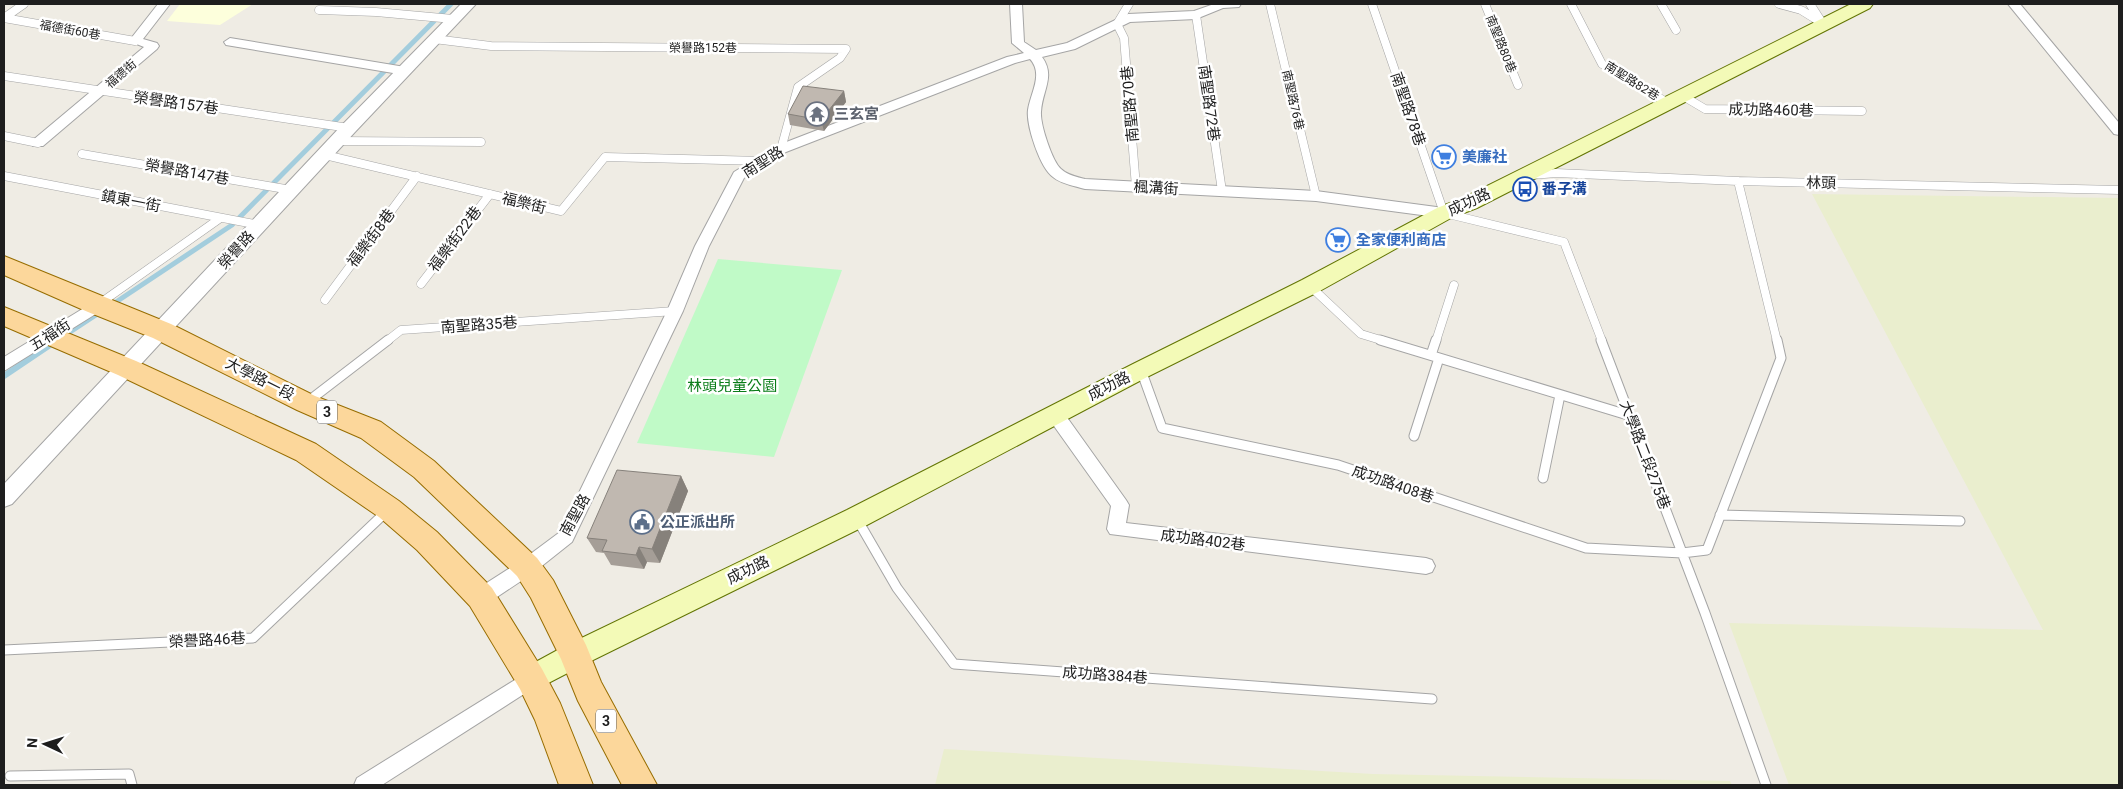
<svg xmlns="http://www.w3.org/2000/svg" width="2123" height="789" font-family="Roboto,'Noto Sans TC',sans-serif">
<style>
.education{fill:#fdffdc}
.farmland{fill:#eaeece}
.park{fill:#c0fac7}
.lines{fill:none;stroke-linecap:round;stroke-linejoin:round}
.stream-far1{stroke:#a3cddd;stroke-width:5}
.stream{stroke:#a3cddd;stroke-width:6}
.service-far1-casing{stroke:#a5a5a5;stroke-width:9}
.service-casing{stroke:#a5a5a5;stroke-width:11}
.minor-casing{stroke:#a5a5a5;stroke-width:2}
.tertiary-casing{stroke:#a5a5a5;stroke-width:2}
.secondary-casing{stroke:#637504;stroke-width:2}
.primary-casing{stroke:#976d00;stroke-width:2}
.service-far1{stroke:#fff;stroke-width:8}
.service{stroke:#fff;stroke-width:9}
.minor{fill:#fff;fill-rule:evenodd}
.tertiary{fill:#fff;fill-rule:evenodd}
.secondary{fill:#f3fab7;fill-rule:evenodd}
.primary{fill:#fcd79b;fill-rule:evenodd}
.wall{fill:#a59e97}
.shaded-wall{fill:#86817b}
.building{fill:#c0b8b0;stroke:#86817b}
.labels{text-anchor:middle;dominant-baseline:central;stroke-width:5;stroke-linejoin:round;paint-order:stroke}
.far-street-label{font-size:12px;fill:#1e1e1e;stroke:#fff}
.shield{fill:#fff;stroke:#626262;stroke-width:1}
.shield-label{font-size:14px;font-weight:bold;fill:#1e1e1e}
.street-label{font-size:15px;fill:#1e1e1e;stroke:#fff}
.worship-label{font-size:15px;font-weight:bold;fill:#5b616d;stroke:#fff;text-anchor:start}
.shop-label{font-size:15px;font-weight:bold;fill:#366cbe;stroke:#fff;text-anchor:start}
.transit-label{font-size:15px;font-weight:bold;fill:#164399;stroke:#fff;text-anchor:start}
.park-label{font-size:15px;fill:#0b7d1a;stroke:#fff}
.service-label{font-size:15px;font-weight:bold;fill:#4e5e75;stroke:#fff;text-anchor:start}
</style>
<rect width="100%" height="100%" fill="#efece4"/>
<!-- education -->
<path class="education" d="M180 4H253L220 25 167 21Z"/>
<!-- farmland -->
<path class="farmland" d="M1812 194 2119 198V785H1789L1729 623 2043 630Z
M944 749 1373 774 1730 781 1732 785H935Z"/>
<!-- park -->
<path class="park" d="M718 259 842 270 774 457 637 443Z"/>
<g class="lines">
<!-- stream-far1 -->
<path class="stream-far1" d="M110 306 232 225 451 4
M64 336 102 311"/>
<!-- stream -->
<path class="stream" d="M4 376 56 341"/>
<!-- service-far1 casing -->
<g class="service-far1-casing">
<path id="service-far1" d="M1129 4 1117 24 1124 38 1136 187
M1270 4 1316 196
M1372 4 1444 213 1564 242 1602 341
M1485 4 1518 85
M1571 4 1602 64 1668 103
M1661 4 1676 30
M1779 4 1801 10 1822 23
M1810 4 1821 21
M319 10 376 12 453 19
M1196 15 1222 191
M4 18 135 41
M4 18 24 4
M434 39 491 46 846 49 840 58 798 87 781 149
M4 76 349 128
M1683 96 1705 109 1862 111
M4 136 38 143
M337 141 481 142
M82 154 291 190
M325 155 561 211 605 157 762 161
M1532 175 1556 173 1738 181 2119 190
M4 176 259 225
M1738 181 1777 341
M421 284 490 194
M1310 286 1361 334 1384 341
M325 300 417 176
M99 304 219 219
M387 341 401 330 675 311
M1436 341 1454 285"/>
</g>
<!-- service casing -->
<g class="service-casing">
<path id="service" d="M1380 340 1631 416
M1601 340 1705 613 1766 785
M1431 355 1436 340
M1141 370 1162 428 1338 465 1586 548 1682 553 1707 550 1781 358 1777 340
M306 403 388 340
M1414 436 1439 358
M1543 478 1560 395
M1720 515 1960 521
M857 519 897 588 954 664 1432 699
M4 650 253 638 387 511
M10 776 129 774 132 785"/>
</g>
<!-- minor casing -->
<g class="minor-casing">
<path id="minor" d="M158 4H170L143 39 157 43 159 46 157 49 43 146H33L31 143 33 140 144 47 129 41Z
M1010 4H1022L1024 42 1036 50 1067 43 1128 14 1194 11 1214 4H1241L1239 7 1223 8 1196 19 1130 22 1075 49 1042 57C1056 76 1042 91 1041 112 1040 124 1052 161 1061 169 1067 175 1077 177 1085 179L1316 191 1444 208 1451 213 1444 218 1316 201 1085 189C1075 186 1061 184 1053 177 1040 168 1026 125 1028 110 1030 94 1044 74 1030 59L1015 63 786 152 744 178 709 246 683 311 572 542 533 573 488 603 481 605 474 603 472 597 474 591 521 561 560 532 667 311 695 246 734 172 776 146 1007 57 1024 53 1012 43Z
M2008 4H2020L2119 123V135L2114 134Z
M230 38 405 67 411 71 405 75 226 45 224 42Z
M97 300 102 302 105 306 102 310 4 371V357Z
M1055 407 1061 409 1126 500 1129 505 1126 523 1426 558 1432 560 1435 566 1432 572 1426 574 1110 534 1107 529 1111 506 1049 419 1047 414 1049 409Z
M531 670 538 673 541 679 538 685 382 785H354L357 778Z"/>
</g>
<!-- tertiary casing -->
<g class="tertiary-casing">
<path id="tertiary" d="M461 4H476L355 132 12 504 4 507V484L343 124Z"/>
</g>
<!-- secondary casing -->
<g class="secondary-casing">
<path id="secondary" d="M1851 4H1873L1870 8 1477 208 1451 218 1318 292 1149 376 865 526 585 664 531 692 521 688 517 679 521 670 565 646 847 510 1133 364 1302 280 1437 208 1463 198Z"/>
</g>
<!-- primary casing -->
<g class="primary-casing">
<path id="primary" d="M4 256 171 324 315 396 381 422 434 461 537 558 553 580 586 645 601 682 657 785H622L578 701 561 659 531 598 517 576 414 477 361 438 297 410 153 338 88 312 4 275Z
M4 307 136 361 316 444 399 501 437 532 492 588 542 669 560 703 593 785H559L535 720 520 689 470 606 417 550 379 517 296 460 118 375 4 326Z"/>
</g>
<!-- service-far1 -->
<use href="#service-far1" class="service-far1"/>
<!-- service -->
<use href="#service" class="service"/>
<!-- minor -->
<use href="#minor" class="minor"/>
<!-- tertiary -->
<use href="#tertiary" class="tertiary"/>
<!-- secondary -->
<use href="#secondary" class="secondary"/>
<!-- primary -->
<use href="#primary" class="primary"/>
</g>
<!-- wall -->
<path class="wall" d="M844 91 846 102 824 131 790 125 788 114Z
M681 476 688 491 660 563 647 562 644 569 611 565 604 553 596 552 587 538Z"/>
<!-- shaded-wall -->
<path class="shaded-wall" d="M844 91 846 102 824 131 821 120Z
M681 476 688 491 660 563 652 549Z
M639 547 647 562 644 569 636 555Z"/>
<!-- building -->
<path class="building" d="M803 86 844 91 821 120 788 114Z
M617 470 681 476 652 549 639 547 636 555 602 551 607 540 587 538Z"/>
<!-- icons -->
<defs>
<g id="temple-ring" transform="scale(1.25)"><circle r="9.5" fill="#fff" stroke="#6b7280" stroke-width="1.5"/><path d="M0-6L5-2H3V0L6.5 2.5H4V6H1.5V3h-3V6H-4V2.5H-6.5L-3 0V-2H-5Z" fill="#6b7280"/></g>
<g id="supermarket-ring" transform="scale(1.25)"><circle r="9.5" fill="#fff" stroke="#3f7fe0" stroke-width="1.5"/><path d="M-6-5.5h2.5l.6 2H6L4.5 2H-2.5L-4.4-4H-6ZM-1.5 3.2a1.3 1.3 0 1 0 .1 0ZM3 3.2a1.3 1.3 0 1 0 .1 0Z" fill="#3f7fe0"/></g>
<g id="bus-ring" transform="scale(1.25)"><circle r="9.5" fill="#fff" stroke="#1a4fb4" stroke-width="1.5"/><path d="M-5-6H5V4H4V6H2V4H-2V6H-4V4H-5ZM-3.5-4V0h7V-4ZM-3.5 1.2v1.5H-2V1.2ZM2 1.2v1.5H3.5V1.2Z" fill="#1a4fb4"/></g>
<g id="civic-ring" transform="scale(1.25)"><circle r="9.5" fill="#fff" stroke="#5c6f8a" stroke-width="1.5"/><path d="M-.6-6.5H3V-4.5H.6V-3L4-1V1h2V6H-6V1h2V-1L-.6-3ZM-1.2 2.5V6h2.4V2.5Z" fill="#5c6f8a"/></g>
</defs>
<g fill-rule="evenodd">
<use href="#temple-ring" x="817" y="114"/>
<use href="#supermarket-ring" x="1444" y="157"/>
<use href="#bus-ring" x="1525" y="189"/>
<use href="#supermarket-ring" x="1338" y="240"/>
<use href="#civic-ring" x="642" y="522"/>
</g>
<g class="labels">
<!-- far-street labels -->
<g class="far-street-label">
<text transform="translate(70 30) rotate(10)">福德街60巷</text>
<text transform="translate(1501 44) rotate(68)">南聖路80巷</text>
<text x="703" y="48">榮譽路152巷</text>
<text transform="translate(121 74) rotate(-41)">福德街</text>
<text transform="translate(1632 81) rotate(32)">南聖路82巷</text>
<text transform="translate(1293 100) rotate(77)">南聖路76巷</text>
</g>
<!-- shield labels -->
<g class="shield">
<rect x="317" y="400.5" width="20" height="23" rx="4"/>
<rect x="596" y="709.5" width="20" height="23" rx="4"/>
</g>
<g class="shield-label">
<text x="327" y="412">3</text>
<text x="606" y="721">3</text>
</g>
<!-- street labels -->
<g class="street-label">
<text transform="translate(176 103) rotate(8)">榮譽路157巷</text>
<text transform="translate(1209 103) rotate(82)">南聖路72巷</text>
<text transform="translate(1130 104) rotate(-95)">南聖路70巷</text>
<text transform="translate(1408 109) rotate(71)">南聖路78巷</text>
<text transform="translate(1771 110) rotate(1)">成功路460巷</text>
<text transform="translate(763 162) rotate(-32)">南聖路</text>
<text transform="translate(187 172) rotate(10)">榮譽路147巷</text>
<text transform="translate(1821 183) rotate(1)">林頭</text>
<text transform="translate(1156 188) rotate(3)">楓溝街</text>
<text transform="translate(131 201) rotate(11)">鎮東一街</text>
<text transform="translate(1469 202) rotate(-25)">成功路</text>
<text transform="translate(524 203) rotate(14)">福樂街</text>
<text transform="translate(371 238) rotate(-53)">福樂街8巷</text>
<text transform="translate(455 239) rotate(-53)">福樂街22巷</text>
<text transform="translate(236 250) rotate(-48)">榮譽路</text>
<text transform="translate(479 325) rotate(-4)">南聖路35巷</text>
<text transform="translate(50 335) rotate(-33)">五福街</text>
<text transform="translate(260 379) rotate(27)">大學路一段</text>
<text transform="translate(1109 386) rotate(-27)">成功路</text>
<text transform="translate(1645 455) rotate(69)">大學路二段275巷</text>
<text transform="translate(1393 484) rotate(19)">成功路408巷</text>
<text transform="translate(575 515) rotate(-61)">南聖路</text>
<text transform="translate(1203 540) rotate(7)">成功路402巷</text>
<text transform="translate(748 570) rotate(-26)">成功路</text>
<text transform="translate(207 640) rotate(-3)">榮譽路46巷</text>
<text transform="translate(1105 675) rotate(4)">成功路384巷</text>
</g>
<!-- worship labels -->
<g class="worship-label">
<text x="834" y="114">三玄宮</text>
</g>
<!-- shop labels -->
<g class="shop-label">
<text x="1462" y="157">美廉社</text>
<text x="1356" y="240">全家便利商店</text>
</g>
<!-- transit labels -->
<g class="transit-label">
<text x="1542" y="189">番子溝</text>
</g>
<!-- park labels -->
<g class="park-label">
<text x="732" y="386">林頭兒童公園</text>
</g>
<!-- service labels -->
<g class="service-label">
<text x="660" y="522">公正派出所</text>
</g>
</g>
<!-- border -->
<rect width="2123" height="789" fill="none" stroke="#1e1e1e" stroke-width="10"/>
<!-- north arrow -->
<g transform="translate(45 744) rotate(274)" stroke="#ffffff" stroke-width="4" paint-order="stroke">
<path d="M0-4L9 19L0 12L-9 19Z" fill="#1e1e1e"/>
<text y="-8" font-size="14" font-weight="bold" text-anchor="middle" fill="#1e1e1e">N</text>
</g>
</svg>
